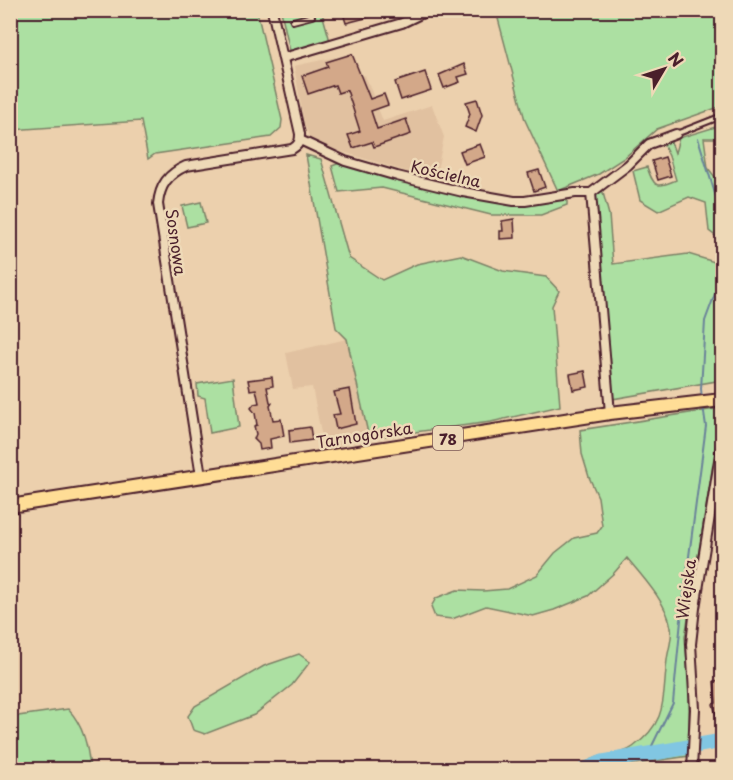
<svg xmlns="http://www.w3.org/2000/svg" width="733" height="780" font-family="'Playpen Sans',sans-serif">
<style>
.built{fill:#e1c1a0}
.green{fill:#ace0a2;stroke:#7b8066;stroke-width:1.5}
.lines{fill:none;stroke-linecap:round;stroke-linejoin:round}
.stream{stroke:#6b8399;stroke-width:2}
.river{stroke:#81c6e2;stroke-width:15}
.building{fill:#d3a889;stroke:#4a1f2b;stroke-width:1.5}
.lane-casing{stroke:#4a1f2b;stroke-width:8}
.street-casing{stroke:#4a1f2b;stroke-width:12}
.primary-casing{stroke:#4a1f2b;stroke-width:16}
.lane{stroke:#eed9b7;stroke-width:4}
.street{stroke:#eed9b7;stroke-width:8}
.primary{stroke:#ffdd96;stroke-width:12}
.labels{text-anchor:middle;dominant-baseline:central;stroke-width:5;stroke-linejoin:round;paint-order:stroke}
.shield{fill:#eed9b7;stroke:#7b5755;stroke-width:1.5}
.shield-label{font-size:15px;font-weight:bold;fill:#4a1f2b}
.street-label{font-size:16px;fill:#4a1f2b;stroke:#eed9b7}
</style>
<rect width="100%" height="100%" fill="#ecd0ad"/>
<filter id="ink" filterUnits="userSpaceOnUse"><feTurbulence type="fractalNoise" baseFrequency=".0167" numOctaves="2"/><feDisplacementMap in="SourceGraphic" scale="12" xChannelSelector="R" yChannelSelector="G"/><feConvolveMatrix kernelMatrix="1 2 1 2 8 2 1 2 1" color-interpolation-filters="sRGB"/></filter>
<g filter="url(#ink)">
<!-- built -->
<path class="built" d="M336 57 345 81 365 75 383 121 432 105 444 137 435 180 316 144 310 139 304 123 294 66Z
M347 339 369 438 324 448 312 387 293 389 286 353Z"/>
<!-- green -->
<path class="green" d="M11 10 257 11 282 120 281 128 271 137 155 154 148 159 141 121 11 130Z
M281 11H328L322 13 330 41 290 51Z
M496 11H722V45L718 47 722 60V106L657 129 624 158 599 174 558 191 525 120Z
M722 125V138H704L708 168 722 186V241L709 231 706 203 689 197 658 211 640 200 633 171 647 167C654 187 656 189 676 180L669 156 662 142 670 139 675 153 679 138Z
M306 155 321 159 349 258 382 280 417 264 461 255 503 271 546 277 559 291 552 306 560 406 491 422 369 438 347 339 336 328Z
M345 161 514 201 567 194V205L541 215H491L382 188 339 192 332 166Z
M602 189 609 215 613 264 688 254 718 263 722 289V380L612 399 593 195Z
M201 202 206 223 187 227 182 206Z
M233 378 239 427 210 433 205 398 198 396 197 384Z
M722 408 685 637 689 684V756L600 769H573C581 765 590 760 598 757 610 753 622 755 633 747 669 721 662 698 667 660 668 650 673 638 671 628 668 604 642 576 627 558L614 573 588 596 554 610 533 616 486 606 452 619 435 617 431 607 436 598 457 590 483 591 507 589 537 575 555 553 574 538 597 533 602 526 598 497 589 477 582 454 580 430Z
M299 654 310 662 292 685 254 715 205 734 193 730 188 716 195 706 264 666Z
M68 709C84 726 88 747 90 769H11V717Z"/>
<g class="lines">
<!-- stream -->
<path class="stream" d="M698 138 720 210 722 239
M702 398 701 389 705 321 722 275
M648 754 673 703 682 610 706 426 703 406"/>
<!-- river -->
<path class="river" d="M584 770 603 762 722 741"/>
</g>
<!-- building -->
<path class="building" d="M342 10H384L385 13 346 23Z
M352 54 370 99 384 94 388 105 371 111 377 129 406 119 411 134 374 147 372 142 353 148 348 135 360 131 347 90 338 93 335 85 308 94 302 76 328 67 326 62Z
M464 64 468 74 458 77 460 82 444 88 439 75Z
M425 72 431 90 401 100 395 82Z
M477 99 482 115 476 132 465 127 470 114 466 102Z
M480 144 485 157 465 164 460 151Z
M665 157 671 176 658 180 652 161Z
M539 170 545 187 534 191 528 173Z
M514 219 515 238 500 239V231H503L502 221Z
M585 371 588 387 573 390 570 374Z
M272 377 273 386 267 387 270 402 272 403 270 406 273 420 281 419 284 436 270 439 271 448 260 450 259 444 254 439 256 434 254 426 257 425 255 413 251 408 254 404 259 403 256 389 250 390 248 380Z
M350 389 356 424 336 429 333 415 340 414 334 392Z
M310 427 312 440 290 443 289 430Z
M721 680 723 721 718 722 713 704 716 703 714 681Z"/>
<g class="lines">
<!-- lane casing -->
<g class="lane-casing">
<path id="lane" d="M293 21 312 16 311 10
M676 134 722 116"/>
</g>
<!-- street casing -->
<g class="street-casing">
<path id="street" d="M283 58 402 23 429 10
M300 140 345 161 397 176 463 192 514 201H525L575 193H591L628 165 649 144 676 134
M591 193 610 413
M201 476 158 204C160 185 168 174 186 166L292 149C299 145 300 141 300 134L272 10
M692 770 695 709 691 644 695 608 722 443"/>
</g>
<!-- primary casing -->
<g class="primary-casing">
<path id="primary" d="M10 506 610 413 722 400"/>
</g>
<!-- lane -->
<use href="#lane" class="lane"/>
<!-- street -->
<use href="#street" class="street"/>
<!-- primary -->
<use href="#primary" class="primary"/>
</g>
</g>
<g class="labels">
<!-- shield labels -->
<rect class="shield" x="433" y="426" width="30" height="24" rx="4.5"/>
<g class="shield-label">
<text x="448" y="438">78</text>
</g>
<!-- street labels -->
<g class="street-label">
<text transform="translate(446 173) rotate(13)">Kościelna</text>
<text transform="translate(177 242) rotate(82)">Sosnowa</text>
<text transform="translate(364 434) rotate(-9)">Tarnogórska</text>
<text transform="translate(685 589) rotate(-82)">Wiejska</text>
</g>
</g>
<!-- margin -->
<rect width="733" height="780" fill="none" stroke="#eed9b7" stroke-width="36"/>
<rect x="18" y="18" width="697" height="744" fill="none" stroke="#4a1f2b" stroke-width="2" filter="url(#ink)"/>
<!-- north arrow -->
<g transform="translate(664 69) rotate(51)" stroke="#eed9b7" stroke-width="4.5" paint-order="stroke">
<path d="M0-4.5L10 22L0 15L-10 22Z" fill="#4a1f2b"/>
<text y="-9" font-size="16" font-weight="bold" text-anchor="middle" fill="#4a1f2b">N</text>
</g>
</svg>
